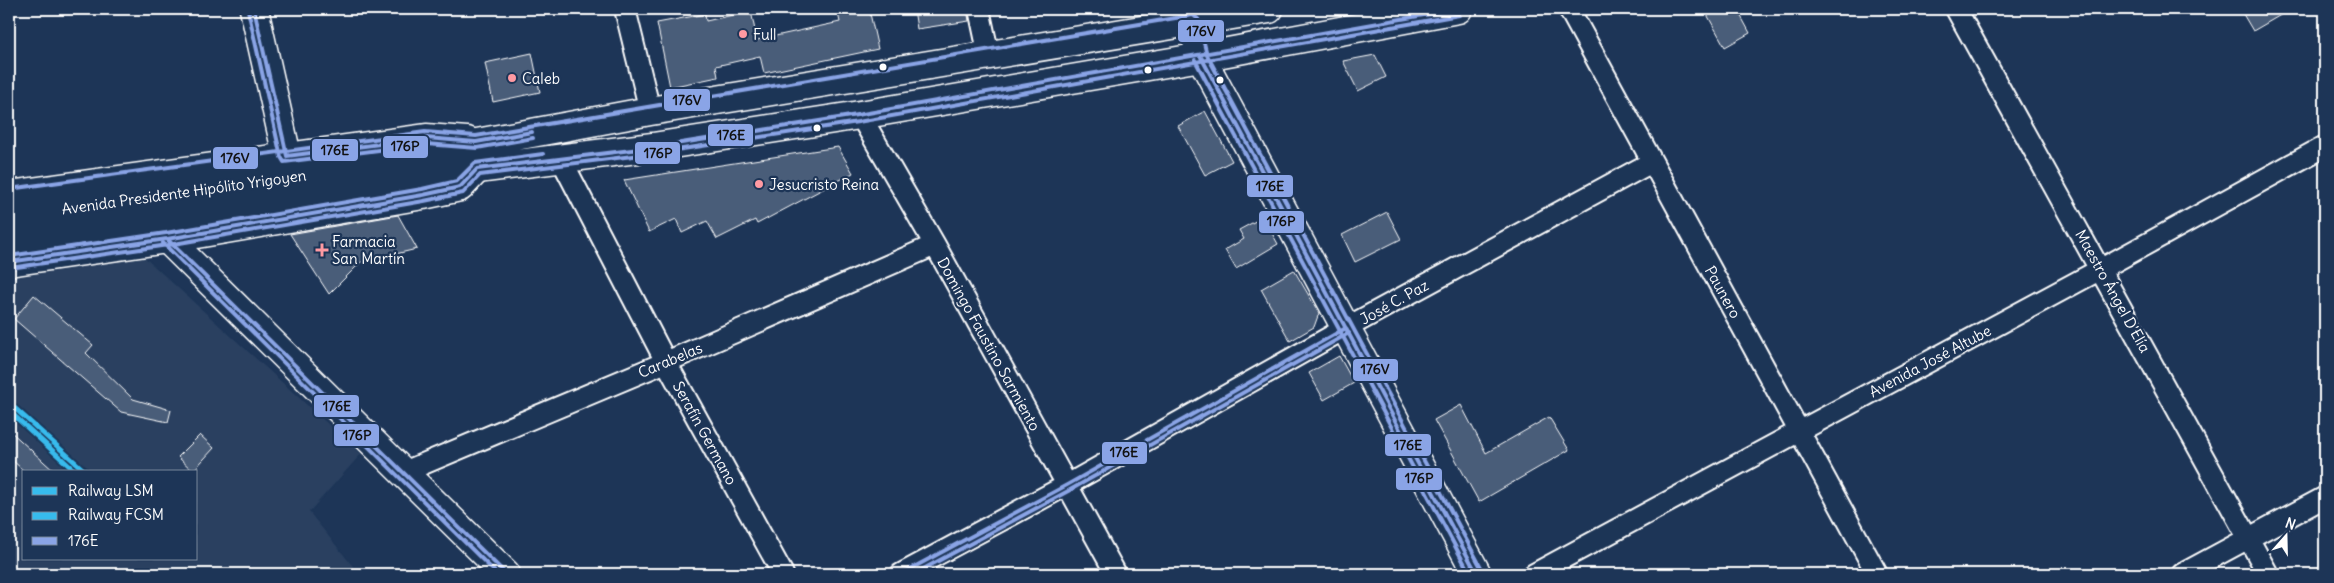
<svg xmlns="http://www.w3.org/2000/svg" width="2334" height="583" font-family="Delius,sans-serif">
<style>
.built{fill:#2a4161;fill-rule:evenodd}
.building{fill:#4a5d79;stroke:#fff}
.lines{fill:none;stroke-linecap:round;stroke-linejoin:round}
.street-casing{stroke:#fff;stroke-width:24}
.secondary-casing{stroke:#fff;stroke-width:31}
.primary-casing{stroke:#fff;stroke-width:31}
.street{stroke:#1d3557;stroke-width:20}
.secondary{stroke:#1d3557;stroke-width:28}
.primary{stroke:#1d3557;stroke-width:28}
.bus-1-casing{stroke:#1d3557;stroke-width:8}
.bus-2-casing{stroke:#1d3557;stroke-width:8}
.bus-3-casing{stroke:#1d3557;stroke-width:8}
.bus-1{stroke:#8aa4e6;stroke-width:4}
.bus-2{stroke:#8aa4e6;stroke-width:4}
.bus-3{stroke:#8aa4e6;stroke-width:4}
.rail-1-casing{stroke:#1d3557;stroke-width:9}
.rail-2-casing{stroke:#1d3557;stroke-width:9}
.rail-1{stroke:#37bbed;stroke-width:5}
.rail-2{stroke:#37bbed;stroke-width:5}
.poi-dot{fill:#ff9aa2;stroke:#1d3557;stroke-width:2}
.bus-dot{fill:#fff;stroke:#1d3557;stroke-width:2}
.labels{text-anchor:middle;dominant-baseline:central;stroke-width:4.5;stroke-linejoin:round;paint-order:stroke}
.poi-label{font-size:15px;fill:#fff;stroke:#1d3557;text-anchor:start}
.street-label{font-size:15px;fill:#fff;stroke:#1d3557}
.line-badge{stroke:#1d3557;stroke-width:2}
.pale-badge-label{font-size:14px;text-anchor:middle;font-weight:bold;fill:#111}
</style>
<rect width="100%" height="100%" fill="#1d3557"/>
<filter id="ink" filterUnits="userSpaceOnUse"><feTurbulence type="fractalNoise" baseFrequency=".02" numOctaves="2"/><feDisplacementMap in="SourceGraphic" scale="10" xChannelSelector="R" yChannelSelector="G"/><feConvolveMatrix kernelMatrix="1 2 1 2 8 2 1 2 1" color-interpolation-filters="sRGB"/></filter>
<g filter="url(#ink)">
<!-- built -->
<path class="built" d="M145 258 361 454 309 512 359 574H9V278ZM24 472H196V559H24Z"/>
<!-- building -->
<path class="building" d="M837 9H869L878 49 764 73 760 56 716 66 718 77 670 87 657 23 705 14 706 21 751 11 757 40 840 22Z
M914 9H967L969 21 917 29Z
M1704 9H1737L1750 33 1725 47Z
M2240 9H2291L2253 31Z
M532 53 540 92 493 102 485 63Z
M1375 55 1386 77 1358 91 1343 61Z
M1205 111 1232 161 1205 175 1178 126Z
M838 147 853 173 757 224 755 220 717 239 707 221 682 233 676 219 649 232 624 180Z
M1387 212 1401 239 1355 262 1342 235Z
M398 215 417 249 361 262 329 294 290 234Z
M1263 217 1278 244 1236 269 1225 250 1244 239 1239 230Z
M1294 270 1319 313 1314 327 1290 341 1261 289Z
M34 295 93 345 86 353 133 399 171 410 168 422 121 412 14 319Z
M1339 356 1354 383 1324 400 1309 373Z
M1461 405 1486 453 1549 417 1569 450 1479 502 1434 420Z
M9 430 55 472H25L9 457Z
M200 435 214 448 193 471 178 457Z"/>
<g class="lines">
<!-- street casing -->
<g class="street-casing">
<path id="street" d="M625 9 650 111
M979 9 989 56
M1569 9 1877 574
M1956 9 2268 574
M860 115 935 245 1116 574
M560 157 666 362 783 574
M404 472 666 362 935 245
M901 574 1067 485 1346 328 1652 162
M1534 574 2101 269 2325 146
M2182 574 2325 497"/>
</g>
<!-- secondary casing -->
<g class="secondary-casing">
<path id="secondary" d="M254 9 287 156
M1192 21 1201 57 1477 574
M9 195 426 138 467 141
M167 239 506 574
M9 262 167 239 423 195 460 187 477 169"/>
</g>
<!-- primary casing -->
<g class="primary-casing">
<path id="primary" d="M9 217 267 182 650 111 1269 9
M9 238 279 202 477 169 653 147 860 115 1201 57 1458 9"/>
</g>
<!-- street -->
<use href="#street" class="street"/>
<!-- secondary -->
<use href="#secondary" class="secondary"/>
<!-- primary -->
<use href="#primary" class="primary"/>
<!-- bus-1 casing -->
<g class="bus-1-casing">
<path id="bus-1" d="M254 9 287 156 426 138 476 142 532 132
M1201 57 1477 574
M167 239 506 574
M9 262 167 239 423 195 460 187 477 169 656 147 857 115 1458 9
M901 574 1067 485 1346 328"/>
</g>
<!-- bus-2 casing -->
<g class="bus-2-casing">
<path id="bus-2" d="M248 10 281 157 284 162 426 144 477 148 533 138
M1195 60 1470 574
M163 243 497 574
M10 268 168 245 424 201 463 193 480 175 657 153 858 122 1459 15
M914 574 1070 490 1349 333"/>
</g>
<!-- bus-3 casing -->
<g class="bus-3-casing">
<path id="bus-3" d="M9 189 425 132 476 136 1193 15 1198 19 1207 55 1483 571
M9 256 166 233 422 189 457 181 475 163 543 154"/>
</g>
<!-- bus-1 -->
<use href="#bus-1" class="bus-1"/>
<!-- bus-2 -->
<use href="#bus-2" class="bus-2"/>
<!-- bus-3 -->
<use href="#bus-3" class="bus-3"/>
<!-- rail-1 casing -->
<g class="rail-1-casing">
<path id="rail-1" d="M9 403 86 472"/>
</g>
<!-- rail-2 casing -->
<g class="rail-2-casing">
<path id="rail-2" d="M9 411 76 472"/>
</g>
<!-- rail-1 -->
<use href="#rail-1" class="rail-1"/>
<!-- rail-2 -->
<use href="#rail-2" class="rail-2"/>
</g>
</g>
<!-- markers -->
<g class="poi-dot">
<circle cx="743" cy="34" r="5"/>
<circle cx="512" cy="78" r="5"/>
<circle cx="759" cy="184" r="5"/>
<path d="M319.5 242.5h5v5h5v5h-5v5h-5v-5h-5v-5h5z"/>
</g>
<g class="bus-dot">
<circle cx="883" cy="67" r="4.5"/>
<circle cx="1148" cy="70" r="4.5"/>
<circle cx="1220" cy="80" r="4.5"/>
<circle cx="817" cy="128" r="4.5"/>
</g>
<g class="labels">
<!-- poi labels -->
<g class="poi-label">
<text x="753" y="34">Full</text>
<text x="522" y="78">Caleb</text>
<text x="769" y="184">Jesucristo Reina</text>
<text x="332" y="241">Farmacia<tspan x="332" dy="17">San Martín</tspan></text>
</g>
<!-- street labels -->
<g class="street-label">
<text transform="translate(184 192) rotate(-8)">Avenida Presidente Hipólito Yrigoyen</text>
<text transform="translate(2113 291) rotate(61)">Maestro Ángel D'Elía</text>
<text transform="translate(1723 292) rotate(61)">Paunero</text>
<text transform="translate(1394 302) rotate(-29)">José C. Paz</text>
<text transform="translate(989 344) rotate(61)">Domingo Faustino Sarmiento</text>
<text transform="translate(670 360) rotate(-23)">Carabelas</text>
<text transform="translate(1930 361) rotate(-28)">Avenida José Altube</text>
<text transform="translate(705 433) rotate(61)">Serafín Germano</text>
</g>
</g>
<g class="line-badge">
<rect x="1177" y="19" width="48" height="24" rx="5" fill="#8aa4e6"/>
<rect x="663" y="88" width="48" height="24" rx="5" fill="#8aa4e6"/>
<rect x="707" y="123" width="47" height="24" rx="5" fill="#8aa4e6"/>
<rect x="382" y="135" width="47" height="24" rx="5" fill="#8aa4e6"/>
<rect x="311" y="138" width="48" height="24" rx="5" fill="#8aa4e6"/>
<rect x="634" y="141" width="47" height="24" rx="5" fill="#8aa4e6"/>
<rect x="212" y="146" width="47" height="24" rx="5" fill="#8aa4e6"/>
<rect x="1246" y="174" width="48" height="24" rx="5" fill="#8aa4e6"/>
<rect x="1258" y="210" width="47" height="24" rx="5" fill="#8aa4e6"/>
<rect x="1352" y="358" width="47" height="24" rx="5" fill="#8aa4e6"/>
<rect x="313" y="394" width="47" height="24" rx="5" fill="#8aa4e6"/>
<rect x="333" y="423" width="47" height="24" rx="5" fill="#8aa4e6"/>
<rect x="1384" y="433" width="48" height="24" rx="5" fill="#8aa4e6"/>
<rect x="1101" y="441" width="47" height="24" rx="5" fill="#8aa4e6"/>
<rect x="1395" y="467" width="48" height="24" rx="5" fill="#8aa4e6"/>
</g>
<g class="pale-badge-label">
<text x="1201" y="36">176V</text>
<text x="687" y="105">176V</text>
<text x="731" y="140">176E</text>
<text x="405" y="151">176P</text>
<text x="335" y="155">176E</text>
<text x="658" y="158">176P</text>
<text x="235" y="163">176V</text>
<text x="1270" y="191">176E</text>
<text x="1281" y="226">176P</text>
<text x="1375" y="374">176V</text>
<text x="337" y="411">176E</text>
<text x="357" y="440">176P</text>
<text x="1408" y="450">176E</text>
<text x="1124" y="457">176E</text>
<text x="1419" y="483">176P</text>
</g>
<!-- margin -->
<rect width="2334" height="583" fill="none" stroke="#1d3557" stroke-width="30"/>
<rect x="15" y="15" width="2304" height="553" fill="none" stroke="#fff" stroke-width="2" filter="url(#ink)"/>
<!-- legend -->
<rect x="22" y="470" width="175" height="90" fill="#1d3557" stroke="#77869a"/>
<rect x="32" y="487" width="25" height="8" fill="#37bbed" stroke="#77869a"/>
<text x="68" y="496" font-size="15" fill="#ffffff">Railway LSM</text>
<rect x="32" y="512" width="25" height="8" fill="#37bbed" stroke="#77869a"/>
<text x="68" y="520" font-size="15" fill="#ffffff">Railway FCSM</text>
<rect x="32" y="537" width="25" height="8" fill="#8aa4e6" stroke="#77869a"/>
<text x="68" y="546" font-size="15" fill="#ffffff">176E</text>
<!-- north arrow -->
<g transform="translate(2286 536) rotate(20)" stroke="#1d3557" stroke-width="4" paint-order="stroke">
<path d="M0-4L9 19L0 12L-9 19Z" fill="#ffffff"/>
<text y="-8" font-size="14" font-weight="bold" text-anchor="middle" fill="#ffffff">N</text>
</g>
</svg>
